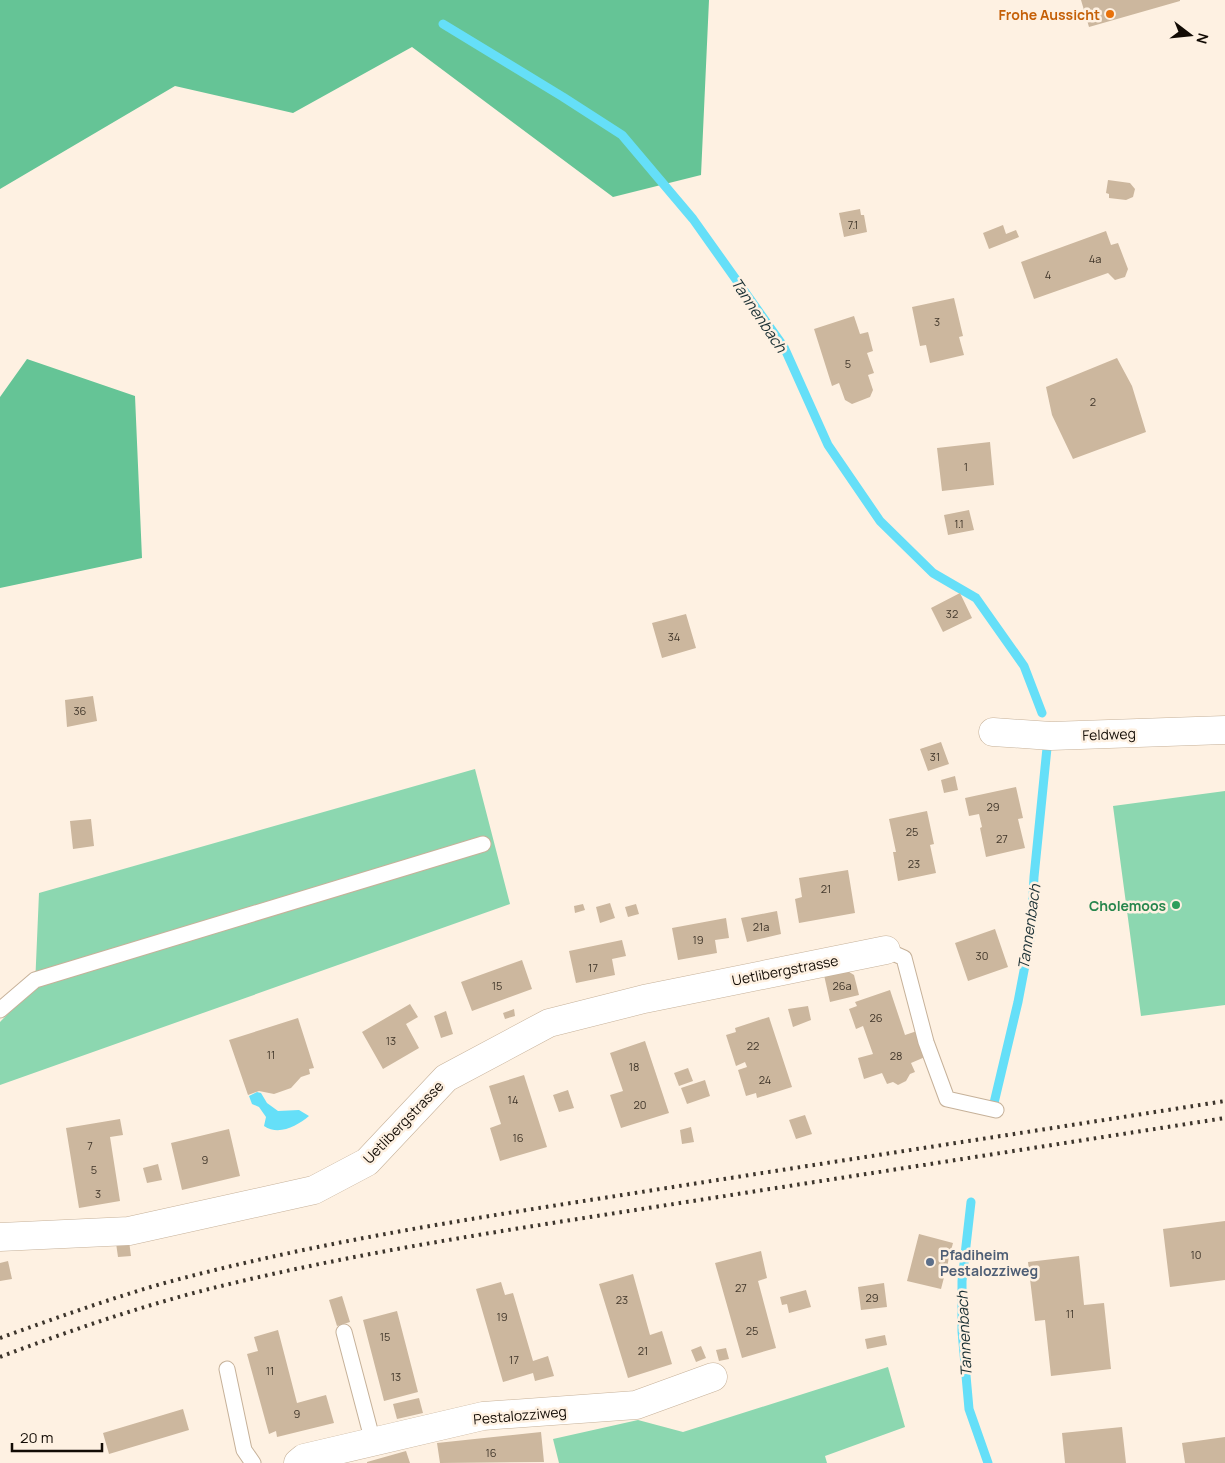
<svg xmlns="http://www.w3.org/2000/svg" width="1225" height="1463" font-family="Manrope,sans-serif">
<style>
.green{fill:#8cd7b0}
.forest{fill:#65c496}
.water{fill:#65dff8}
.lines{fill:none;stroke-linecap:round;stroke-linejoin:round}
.stream{stroke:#65dff8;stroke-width:9}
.building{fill:#ccb79e}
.lane-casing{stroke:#c6b199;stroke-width:17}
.street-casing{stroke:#c6b199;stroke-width:29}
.lane{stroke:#fff;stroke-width:15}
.street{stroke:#fff;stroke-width:28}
.rail{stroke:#3d352c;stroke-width:4;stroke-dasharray:2.5 5;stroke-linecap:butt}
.food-dot{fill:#e8710a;stroke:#fef1e2;stroke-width:2}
.leisure-dot{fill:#2e9e5b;stroke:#fef1e2;stroke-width:2}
.service-dot{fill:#5c6f8a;stroke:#fef1e2;stroke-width:2}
.labels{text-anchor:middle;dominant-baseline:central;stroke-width:5;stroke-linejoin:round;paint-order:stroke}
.number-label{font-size:11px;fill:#40362a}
.food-label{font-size:14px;font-weight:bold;fill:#c56008;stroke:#fef1e2;text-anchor:end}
.street-label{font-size:14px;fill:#120b04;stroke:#fef1e2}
.leisure-label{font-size:14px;font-weight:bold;fill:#27864d;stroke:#fef1e2;text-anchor:end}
.service-label{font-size:14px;font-weight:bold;fill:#4e5e75;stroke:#fef1e2;text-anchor:start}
.water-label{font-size:15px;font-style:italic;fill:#1a3034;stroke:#fef1e2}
</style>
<rect width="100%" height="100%" fill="#fef1e2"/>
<!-- green -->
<path class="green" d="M475 769 510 904 0 1085V1022L35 986 39 893Z
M1225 791V1005L1141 1016 1113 806Z
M888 1367 905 1427 825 1456 827 1463H559L553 1439 638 1420 683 1432Z"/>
<!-- forest -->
<path class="forest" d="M0 0H709L701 175 613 197 412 47 293 113 175 86 0 189Z
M27 359 135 396 142 558 0 588V397Z"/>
<!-- water -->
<path class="water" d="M257 1092 261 1093 267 1103 278 1111 299 1110 309 1116C297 1126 279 1136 264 1126L266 1117 259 1107 252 1104 249 1096Z"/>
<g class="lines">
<!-- stream -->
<path class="stream" d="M443 24 563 97 622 135 693 219 784 347 828 445 880 521 933 573 976 598 1024 666 1042 713
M994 1103 1018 1002 1031 934 1034 877 1047 748
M971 1202 962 1281V1331L969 1409 988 1463"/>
</g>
<!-- building -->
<path class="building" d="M1081 0H1180V1L1089 27Z
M1108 180 1130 183 1135 189 1133 197 1126 200 1109 198V194L1106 193Z
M860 209 861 215H864L867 232 844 237 839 213Z
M1003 225 1006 234 1016 230 1019 237 989 249 983 233Z
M1106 231 1111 245 1118 243 1128 269 1125 277 1115 280 1108 273 1034 299 1021 262Z
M954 298 963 336 959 337 964 355 930 363 926 345 920 346 912 307Z
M854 316 860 334 868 332 873 351 867 353 874 373 868 375 873 390 870 397 852 404 845 400 839 383 832 386 814 329Z
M1117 358 1132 386 1146 432 1073 459 1052 415 1046 387Z
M990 442 994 485 942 491 937 448Z
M969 510 974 530 948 535 944 515Z
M960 593 972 618 943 632 931 608Z
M686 614 696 648 662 658 652 623Z
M93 696 97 721 67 727 65 700Z
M941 742 949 764 928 771 920 749Z
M955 776 958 790 944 793 941 780Z
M1016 787 1023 818 1018 819 1025 848 986 857 980 828 982 827 979 814 969 816 965 798Z
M927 811 934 844 930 845 936 873 898 881 893 852H896L889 819Z
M91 819 94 846 73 849 70 821Z
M848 870 855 913 799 923 795 899 802 897 799 878Z
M610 903 615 918 600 923 596 907Z
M583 904 585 910 575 913 574 906Z
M636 904 639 914 628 917 625 907Z
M777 911 781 934 747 942 741 918Z
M726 918 729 938 715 940 717 953 678 960 672 928Z
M995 929 1008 967 968 981 955 943Z
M622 940 626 956 612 959 615 975 576 983 569 951Z
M522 960 532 989 472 1011 461 982Z
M846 970 854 975 859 995 830 1002 824 975Z
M890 990 905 1035 917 1031 925 1057 911 1063 915 1072 910 1074 906 1081 898 1085 893 1082 887 1084 882 1073 864 1079 858 1058 873 1054 863 1026 856 1029 849 1009 857 1006 855 1002Z
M410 1004 418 1017 406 1024 419 1048 383 1069 362 1032Z
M808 1006 811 1020 793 1027 788 1009Z
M514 1009 515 1016 505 1019 503 1013Z
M446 1011 453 1034 441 1038 434 1016Z
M769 1017 792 1087 757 1098 756 1093 746 1096 738 1070 747 1067 745 1062 736 1066 726 1035 736 1032 735 1028Z
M298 1018 314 1068 309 1069 310 1074 301 1077 291 1088 274 1094 259 1091 248 1095 229 1040Z
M645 1041 669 1113 621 1128 610 1095 623 1091 610 1053Z
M688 1068 693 1081 679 1086 674 1073Z
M524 1075 547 1147 500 1161 490 1128 501 1124 489 1086Z
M705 1080 710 1096 687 1104 681 1088Z
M568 1090 574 1108 559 1112 553 1095Z
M805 1115 812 1134 796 1139 789 1120Z
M120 1119 123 1135 110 1137 120 1201 79 1208 66 1128Z
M691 1127 694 1142 682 1144 680 1130Z
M229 1129 240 1176 182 1190 171 1143Z
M158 1164 162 1180 147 1183 143 1168Z
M1225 1221V1280L1170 1287 1163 1229Z
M919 1234 953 1243 941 1289 907 1281Z
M129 1241 131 1256 118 1257 116 1243Z
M761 1251 767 1278 758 1281 776 1348 742 1358 715 1263Z
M1079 1256 1084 1305 1104 1303 1111 1369 1051 1376 1045 1320 1035 1321 1028 1262Z
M8 1261 12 1279 0 1281V1263Z
M633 1274 650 1335 662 1331 672 1364 628 1378 599 1284Z
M501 1282 505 1295 513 1293 533 1361 548 1356 554 1376 535 1381 533 1373 503 1382 476 1289Z
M884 1283 887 1307 861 1310 858 1287Z
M806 1290 811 1307 789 1313 787 1304 782 1305 780 1297Z
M342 1296 350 1322 337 1326 329 1300Z
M397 1311 418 1392 384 1401 363 1320Z
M278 1330 297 1403 326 1395 334 1423 277 1437 276 1431 269 1434 247 1354 258 1351 254 1337Z
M885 1335 887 1345 867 1349 865 1339Z
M701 1346 706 1358 696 1362 691 1350Z
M726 1348 729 1359 719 1361 716 1350Z
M419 1398 423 1413 397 1419 393 1404Z
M183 1409 189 1430 109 1454 103 1433Z
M1122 1427 1126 1463H1065L1062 1433Z
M541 1432 544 1462 440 1463 437 1443Z
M1225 1437V1463H1185L1182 1443Z
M406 1451 410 1463H367V1462Z"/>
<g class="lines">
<!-- lane casing -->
<g class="lane-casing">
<path id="lane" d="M886 950 904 958 926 1042 947 1099 996 1110
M0 1010 35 980 483 844
M344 1332 373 1442
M227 1369 244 1450 253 1463"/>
</g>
<!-- street casing -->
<g class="street-casing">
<path id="street" d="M993 732 1051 736 1225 730
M0 1237 129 1231 314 1190 367 1162 446 1078 549 1023 644 999 886 950
M298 1463 304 1458 483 1416 636 1405 713 1377"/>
</g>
<!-- lane -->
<use href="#lane" class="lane"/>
<!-- street -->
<use href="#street" class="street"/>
<!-- rail -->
<path class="rail" d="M0 1338C53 1319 106 1300 161 1284 322 1240 489 1216 654 1190 844 1160 1035 1131 1225 1101
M0 1357C69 1331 138 1307 209 1289 353 1253 501 1231 648 1208 840 1178 1033 1148 1225 1118"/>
</g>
<!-- markers -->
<circle class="food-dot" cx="1110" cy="14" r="5"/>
<circle class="leisure-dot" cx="1176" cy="905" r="5"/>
<circle class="service-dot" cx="930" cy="1262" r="5"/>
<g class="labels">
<!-- number labels -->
<g class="number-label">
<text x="853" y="224">7.1</text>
<text x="1095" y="258">4a</text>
<text x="1048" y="274">4</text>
<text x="937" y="321">3</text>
<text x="848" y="363">5</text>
<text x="1093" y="401">2</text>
<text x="966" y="466">1</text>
<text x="959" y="523">1.1</text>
<text x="952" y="613">32</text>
<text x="674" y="636">34</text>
<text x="80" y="710">36</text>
<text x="935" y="756">31</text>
<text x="993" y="806">29</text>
<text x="912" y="831">25</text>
<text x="1002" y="838">27</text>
<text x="914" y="863">23</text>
<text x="826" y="888">21</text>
<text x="761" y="926">21a</text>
<text x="698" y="939">19</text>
<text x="982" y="955">30</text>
<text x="593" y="967">17</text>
<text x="497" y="985">15</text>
<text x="842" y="985">26a</text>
<text x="876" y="1017">26</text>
<text x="391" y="1040">13</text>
<text x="753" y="1045">22</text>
<text x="271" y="1054">11</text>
<text x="896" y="1055">28</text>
<text x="634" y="1066">18</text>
<text x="765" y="1079">24</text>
<text x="513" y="1099">14</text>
<text x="640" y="1104">20</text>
<text x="518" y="1137">16</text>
<text x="90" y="1145">7</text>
<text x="205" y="1159">9</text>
<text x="94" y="1169">5</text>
<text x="98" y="1193">3</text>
<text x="1196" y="1254">10</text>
<text x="741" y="1287">27</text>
<text x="872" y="1297">29</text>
<text x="622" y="1299">23</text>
<text x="1070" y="1313">11</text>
<text x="502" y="1316">19</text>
<text x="752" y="1330">25</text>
<text x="385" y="1336">15</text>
<text x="643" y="1350">21</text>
<text x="514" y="1359">17</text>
<text x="270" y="1370">11</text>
<text x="396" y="1376">13</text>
<text x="297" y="1413">9</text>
<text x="491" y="1452">16</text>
</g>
<!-- food labels -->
<g class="food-label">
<text x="1100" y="14">Frohe Aussicht</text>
</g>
<!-- street labels -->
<g class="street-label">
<text transform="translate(1109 734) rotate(-2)">Feldweg</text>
<text transform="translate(785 970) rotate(-11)">Uetlibergstrasse</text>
<text transform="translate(403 1122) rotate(-46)">Uetlibergstrasse</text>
<text transform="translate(520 1415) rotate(-5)">Pestalozziweg</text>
</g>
<!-- leisure labels -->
<g class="leisure-label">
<text x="1166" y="905">Cholemoos</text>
</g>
<!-- service labels -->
<g class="service-label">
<text x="940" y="1254">Pfadiheim<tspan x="940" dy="16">Pestalozziweg</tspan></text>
</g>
<!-- water labels -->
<g class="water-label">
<text transform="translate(759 315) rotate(56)">Tannenbach</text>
<text transform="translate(1029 927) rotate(-82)">Tannenbach</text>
<text transform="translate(964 1334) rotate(-93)">Tannenbach</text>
</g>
</g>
<!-- north arrow -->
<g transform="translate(1190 35) rotate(106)" stroke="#fef1e2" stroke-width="4" paint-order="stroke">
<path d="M0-4L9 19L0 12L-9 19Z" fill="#120b04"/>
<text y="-8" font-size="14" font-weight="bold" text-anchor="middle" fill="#120b04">N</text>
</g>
<!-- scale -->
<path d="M12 1443v8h90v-8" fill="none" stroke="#120b04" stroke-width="2.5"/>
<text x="20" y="1443" font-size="15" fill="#120b04" stroke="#fef1e2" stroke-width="4" paint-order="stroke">20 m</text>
</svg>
